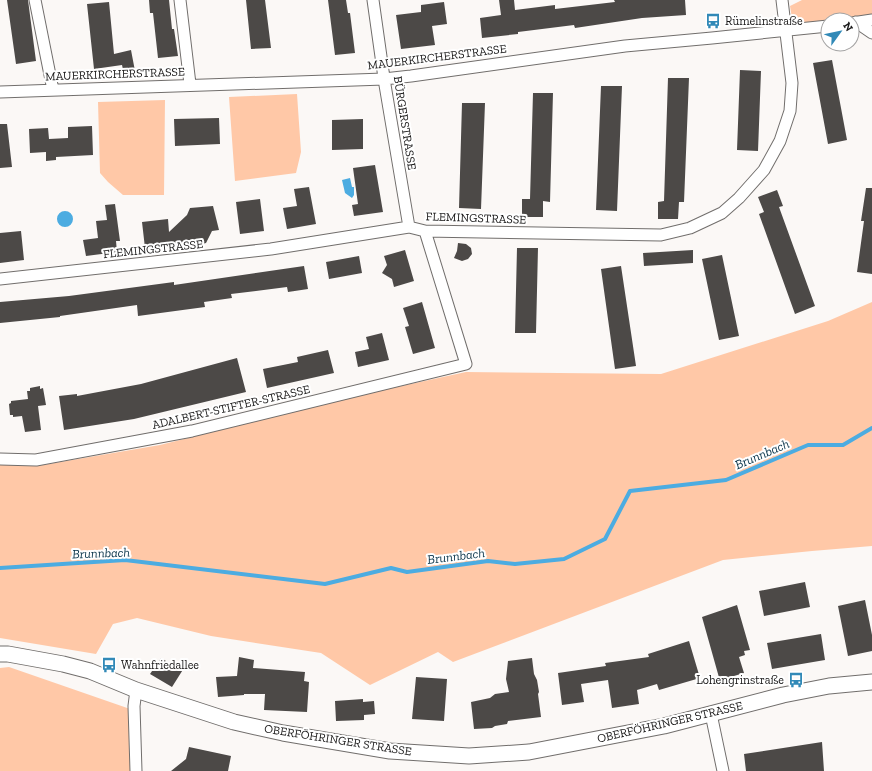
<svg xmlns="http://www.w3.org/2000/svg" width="872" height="771" font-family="'Zilla Slab',serif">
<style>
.green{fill:#ffc8a7}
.water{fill:#4cace1}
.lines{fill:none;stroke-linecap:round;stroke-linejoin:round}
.stream{stroke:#4cace1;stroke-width:4}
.building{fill:#4c4947}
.street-casing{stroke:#716e6c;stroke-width:13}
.secondary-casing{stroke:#716e6c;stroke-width:17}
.street{stroke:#fff;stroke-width:11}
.secondary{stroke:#fff;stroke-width:15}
.labels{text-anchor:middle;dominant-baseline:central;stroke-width:4;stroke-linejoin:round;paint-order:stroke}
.poi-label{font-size:12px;fill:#181717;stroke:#fff;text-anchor:start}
.street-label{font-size:12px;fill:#181717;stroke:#fff}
.water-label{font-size:13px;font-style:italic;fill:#063147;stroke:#fff}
</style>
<rect width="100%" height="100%" fill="#fbf8f6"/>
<!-- green -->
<path class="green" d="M802 0H872V14L809 23 792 18 790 6Z
M297 94 301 152 296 173 235 181 229 97Z
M165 100 164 195H123L108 182 100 173 98 102Z
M872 302V546L812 551 723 560 453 662 438 652 370 685 321 653 211 636 137 618 113 624 96 654 0 638V464L37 466 160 445 360 395 466 372 661 374 828 321Z
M9 667 133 710 134 771H0V668Z"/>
<!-- water -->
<path class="water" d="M350 178 352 187H354V195L352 198 345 193 342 180Z
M57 219a8 8 0 1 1 16 0a8 8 0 1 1-16 0Z"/>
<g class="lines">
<!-- stream -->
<path class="stream" d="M0 568 125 560 325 584 391 568 407 572 488 561 515 564 564 559 605 539 630 491 726 480 808 445H843L872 428"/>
</g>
<!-- building -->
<path class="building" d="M7 0H28L36 61 16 64Z
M149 0H169L172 29H174L178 56 158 58 153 13H150Z
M246 0H265L271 48 251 49Z
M328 0H346L348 13H350L355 53 335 55Z
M499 0H514L515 10 555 5V9L615 2 614 0H685L686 15 642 18 575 28 574 25 518 32V34L482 38 480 18 501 15Z
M109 2 114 54 131 50 135 71 124 74 122 65 94 69 87 4Z
M444 2 447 24 432 26 435 45 401 49 396 15 421 12V5Z
M832 60 847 140 828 144 813 63Z
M740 70 761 71 758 151 737 150Z
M668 78H689L684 202H679L678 219H658V202L664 201Z
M601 86H622L617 211 596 210Z
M533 93H553L550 202 543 201V217H522V199H530Z
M462 103H485L481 209 459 208Z
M219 118 220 144 175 146 174 119Z
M363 119V149L332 150V120Z
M0 124H7L12 167 0 168Z
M92 126 93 155 56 157V160L46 161V152L30 153 29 129 48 128 49 139 68 138V127Z
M375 165 383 212 354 216 352 205 358 204 353 168Z
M309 187 316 224 287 229 283 208 297 206 294 189Z
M866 188H872V274L857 272 864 221H861Z
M777 190 783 206 779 207 815 306 795 314 759 214 764 212 758 197Z
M260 199 264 231 240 234 236 202Z
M115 204 120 241H116L117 252 86 256 83 240 98 238 96 221 107 220 105 205Z
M213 206 219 230 212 231 206 243 188 247V243L145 248 142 222 168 219 169 232 187 215 190 208Z
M21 231 24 260 0 263V233Z
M458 243 466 244 471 248 472 254 468 259 462 261 454 258 457 251Z
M517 248H538L536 333H515Z
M405 250 414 281 394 287 392 279 382 273 387 265 384 256Z
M693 250V263L644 266 643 253Z
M722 255 739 336 719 340 702 259Z
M359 256 362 273 329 279 326 262Z
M304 266 308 289 288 292 287 287 231 294 232 298 204 302 205 307 138 316 137 305 60 316V317L0 323V302L69 296 174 282V285Z
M621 266 636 366 615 369 601 269Z
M422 302 435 348 413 354 405 327 409 326 403 308Z
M382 333 389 360 358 367 355 352 369 349 366 337Z
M328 350 334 373 267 388 263 369 298 362 297 357Z
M237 358 246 392 134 419 64 430 59 396 77 394V396L141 384Z
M40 386V389L43 388 46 405 38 406 41 430 25 432 22 416 13 417V415H10L9 404 11 403V401L28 399 27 391H30V388Z
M805 582 810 607 764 616 759 591Z
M865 600 872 635V651L848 656 838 606Z
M737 605 750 650 744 651 745 655 739 657 744 673 734 676 735 679 723 682 722 680 720 681 702 617Z
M821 634 825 660 772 669 767 643Z
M689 641 700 678 659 690 657 684 637 690 639 704 612 708 608 680 581 684 584 702 562 705 558 673 606 666 605 663 649 657 648 654Z
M239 657 254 660 253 668 305 672 304 681 309 682 307 712 264 710 265 694H244V695L218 697 216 677 237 676Z
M161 658 171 664 172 661 184 668 172 687 150 674Z
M532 658 534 674 537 680 539 692 538 694 541 717 508 721 507 724 495 726 492 728 474 729 471 702 490 698 495 694 509 692 506 679 508 661Z
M416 677 447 679 444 721 412 719Z
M363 699V702L374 701 375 714 364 715V720L336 721 335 701Z
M822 742 824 771H746L744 754Z
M189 747 231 756 228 771H171L186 759Z"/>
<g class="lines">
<!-- street casing -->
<g class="street-casing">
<path id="street" d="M35 0 53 90
M180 0 190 84
M373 0 385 85 409 227
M856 22 872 33
M852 23 872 20
M0 92 384 79 411 76 625 46 712 38 828 26
M0 279 271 249 409 227 425 231 661 235 690 228 722 213 739 198 764 170 780 141 790 111 792 83 782 0
M0 459 36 460 192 431 466 364 425 231
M136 690 134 706 136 771
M711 714 723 771"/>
</g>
<!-- secondary casing -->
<g class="secondary-casing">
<path id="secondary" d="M0 654H8L63 664 90 671 136 690 234 722 283 733 390 751 469 756 529 752 664 726 783 695 829 686 872 682"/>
</g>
<!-- street -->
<use href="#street" class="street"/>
<!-- secondary -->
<use href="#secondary" class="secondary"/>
</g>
<!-- icons -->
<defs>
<g id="bus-bare" transform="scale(1.2)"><path d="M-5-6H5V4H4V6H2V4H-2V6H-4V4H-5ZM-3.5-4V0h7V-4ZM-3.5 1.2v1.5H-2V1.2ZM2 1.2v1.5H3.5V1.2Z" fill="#3189b7" stroke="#fff" stroke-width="2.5" paint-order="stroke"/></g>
</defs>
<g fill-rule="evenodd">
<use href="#bus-bare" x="713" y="21"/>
<use href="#bus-bare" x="109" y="665"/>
<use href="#bus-bare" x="796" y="680"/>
</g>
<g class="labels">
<!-- poi labels -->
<g class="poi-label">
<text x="725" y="21">Rümelinstraße</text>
<text x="121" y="665">Wahnfriedallee</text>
<text x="784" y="680" text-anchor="end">Lohengrinstraße</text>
</g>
<!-- street labels -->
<g class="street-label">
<text transform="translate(437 57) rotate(-7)">MAUERKIRCHERSTRASSE</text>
<text transform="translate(115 74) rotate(-2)">MAUERKIRCHERSTRASSE</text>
<text transform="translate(405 123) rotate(81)">BÜRGERSTRASSE</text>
<text transform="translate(476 218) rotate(2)">FLEMINGSTRASSE</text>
<text transform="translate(153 249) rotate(-6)">FLEMINGSTRASSE</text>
<text transform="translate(231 407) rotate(-13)">ADALBERT-STIFTER-STRASSE</text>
<text transform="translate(670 722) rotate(-13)">OBERFÖHRINGER STRASSE</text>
<text transform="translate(338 740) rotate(9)">OBERFÖHRINGER STRASSE</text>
</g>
<!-- water labels -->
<g class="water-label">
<text transform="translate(762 454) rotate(-23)">Brunnbach</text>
<text transform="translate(101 553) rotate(-2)">Brunnbach</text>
<text transform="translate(456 556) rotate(-7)">Brunnbach</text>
</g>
</g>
<!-- north arrow -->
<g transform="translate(840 32) rotate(57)"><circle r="19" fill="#ffffff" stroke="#a3a2a2"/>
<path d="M0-3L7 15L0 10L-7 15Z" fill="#3189b7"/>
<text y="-6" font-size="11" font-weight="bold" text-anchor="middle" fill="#181717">N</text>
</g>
</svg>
